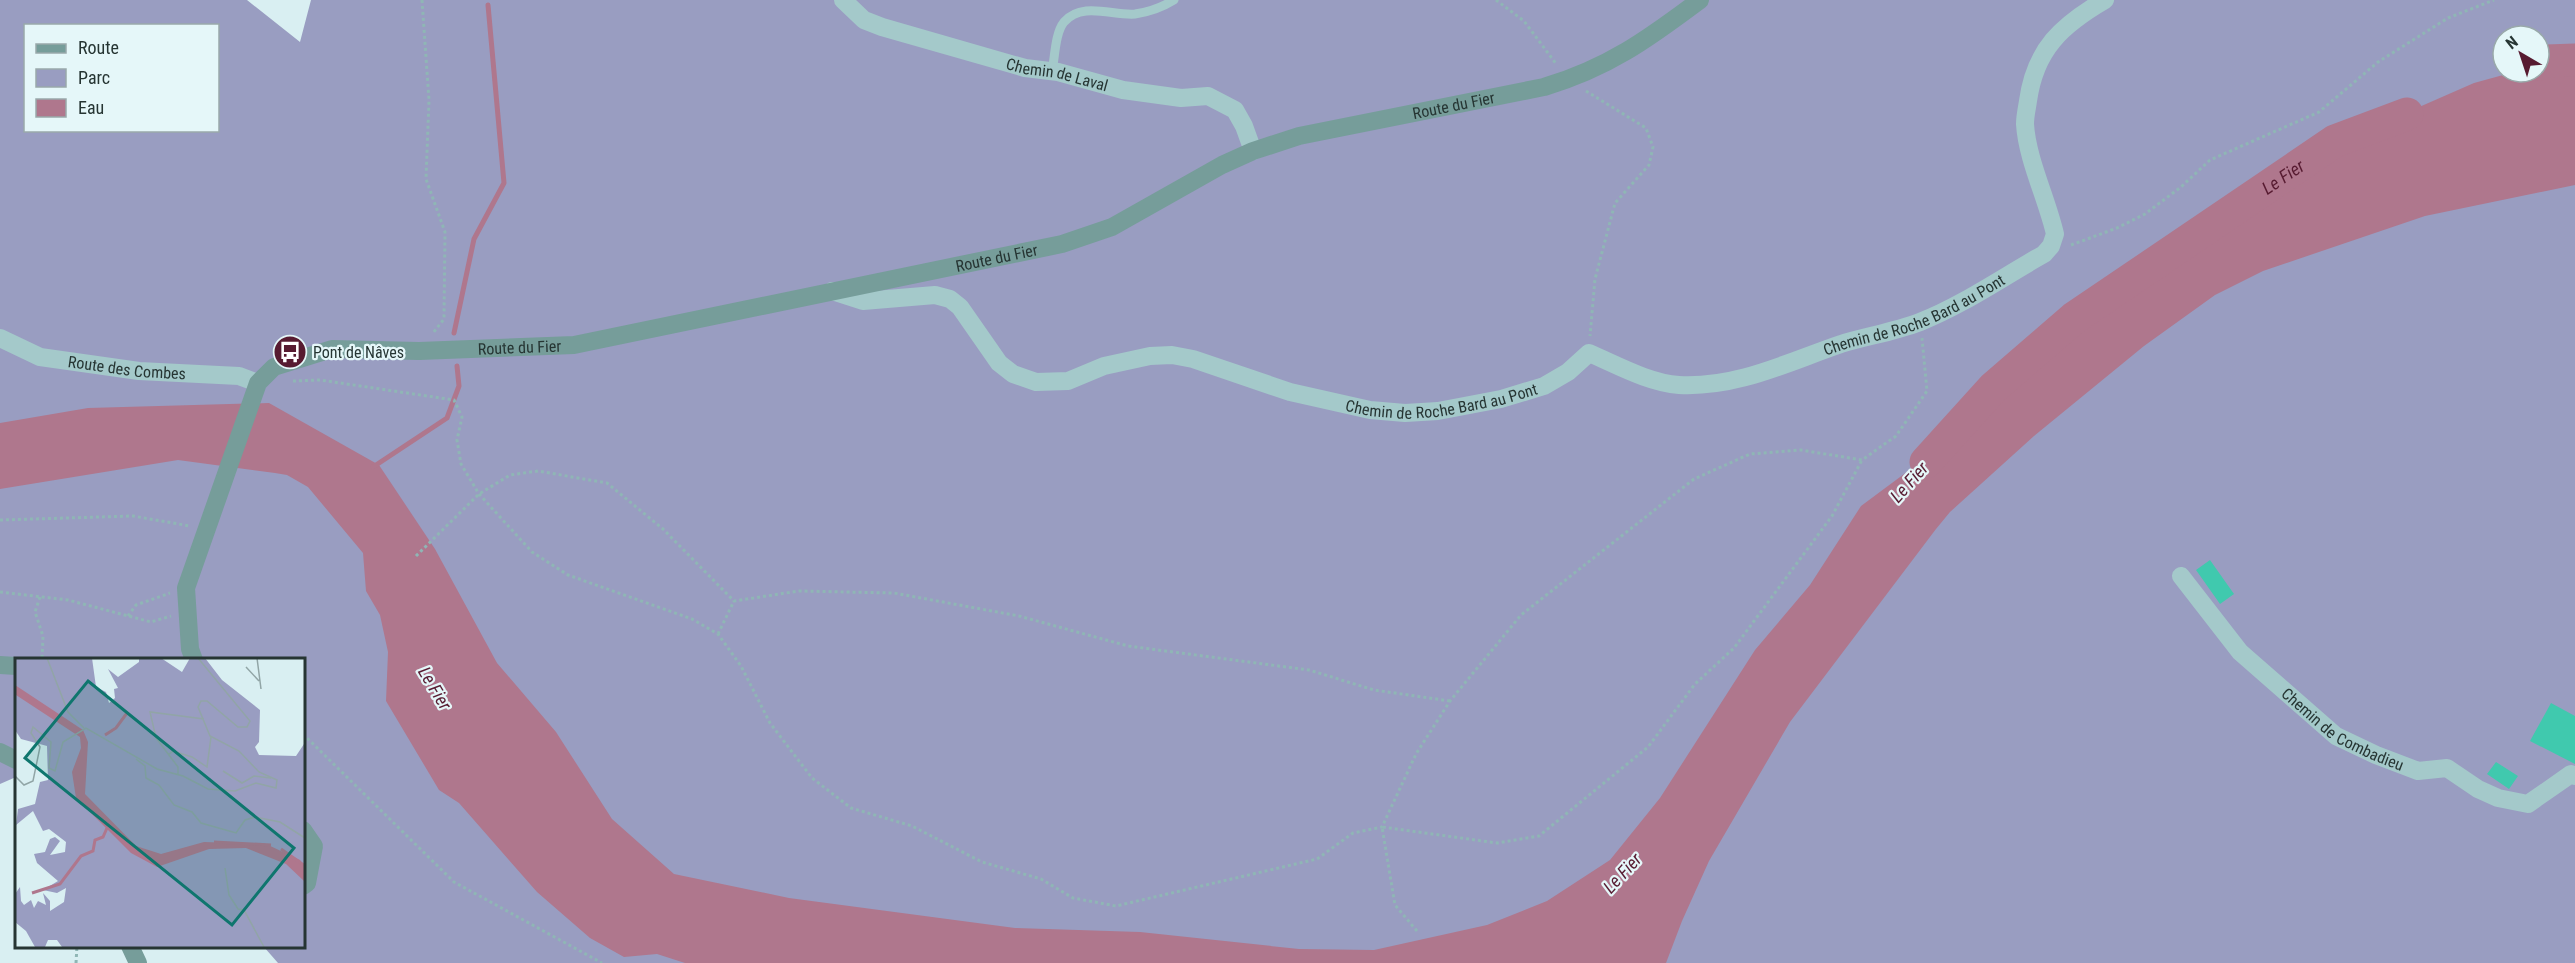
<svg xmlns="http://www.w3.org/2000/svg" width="2575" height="963" font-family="'Roboto Condensed',sans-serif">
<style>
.green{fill:#999dc1;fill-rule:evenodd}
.water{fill:#af778d}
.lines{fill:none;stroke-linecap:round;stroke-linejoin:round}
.stream{stroke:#af778d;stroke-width:5}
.river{stroke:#af778d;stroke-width:33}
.building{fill:#40c9ae}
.path{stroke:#8fb6b5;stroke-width:3;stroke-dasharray:3 3;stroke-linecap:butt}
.lane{stroke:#a4c9ca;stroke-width:9}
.street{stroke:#a4c9ca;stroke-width:18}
.secondary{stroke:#769d9a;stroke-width:18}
.labels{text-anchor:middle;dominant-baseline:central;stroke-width:4.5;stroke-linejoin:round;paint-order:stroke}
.street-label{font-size:16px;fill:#263533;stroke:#e5f7f9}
.poi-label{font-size:16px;fill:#263533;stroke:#e5f7f9;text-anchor:start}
.water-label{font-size:18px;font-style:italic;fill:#571b31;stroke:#e5f7f9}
.inset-river{fill:none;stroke:#af778d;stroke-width:3}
.inset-road{fill:none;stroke:#91a5a6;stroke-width:1.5}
.view{fill:#0f766e;fill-opacity:0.15;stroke:#0f766e;stroke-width:3}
.inset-edge{fill:none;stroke:#263533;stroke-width:3}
</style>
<rect width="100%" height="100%" fill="#d9eff2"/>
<!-- green -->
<path class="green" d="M0 0H247L300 42 311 0H2575V963H278L264 947 303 946V660H16V777L0 784ZM26 26H218V130H26ZM2503 36H2539V72H2503Z"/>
<!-- water -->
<path class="water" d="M2575 60V185L2425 216 2263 271 2215 295 2144 346 2034 436 1950 512 1936 529 1790 722 1709 861 1682 921 1666 963H685L657 954 624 957 590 938 537 892 459 803 439 790 386 701 388 652 380 615 366 591 363 553 308 487 287 475 275 473 178 460 0 489V423L88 408 269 403 379 465 435 549 497 663 556 732 612 819 674 874 789 898 1015 928 1140 932 1299 949 1374 950 1487 925 1547 901 1610 860 1660 798 1755 650 1810 585 1861 506 1935 451 1994 389 2075 319 2188 251 2337 143 2474 83 2514 72H2539V65Z"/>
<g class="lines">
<!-- stream -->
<path class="stream" d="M454 333 474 239 504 183 488 5
M373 467 447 418 459 386 457 366"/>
<!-- river -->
<g class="river">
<path d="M2539 64 2547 61 2575 60"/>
<path id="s1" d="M1926 462 1993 388 2074 318 2335 141 2407 114"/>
</g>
</g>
<!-- building -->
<path class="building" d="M2210 560 2234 594 2220 604 2196 570Z
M2551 703 2575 716V764L2530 741Z
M2496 762 2518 776 2509 789 2487 774Z"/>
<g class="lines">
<!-- path -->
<path class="path" d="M422 0 429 100 426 179 445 232 444 319 433 333
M1496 0 1524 21 1557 65
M1586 91 1646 128 1653 147 1649 165 1615 203 1595 279 1590 336
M2071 245 2117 228 2145 214 2181 187 2210 160 2319 112 2378 62 2448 18 2494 0
M293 381 320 380 454 400 462 417 457 440 461 464 479 494 532 552 568 575 692 619 718 634 741 666 770 723 812 778 851 808 912 826 982 862 1041 879 1073 898 1116 906 1317 859 1353 833 1382 827 1416 754 1450 701 1521 615 1694 479 1750 454 1801 450 1862 460 1896 436 1927 391 1922 338
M0 520 133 516 190 526
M416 556 479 494 510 475 538 471 607 483 663 529 734 601 799 591 894 593 1019 616 1128 646 1309 670 1374 690 1450 701
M0 592 68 600 151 622 171 616
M40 597 35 612 43 636 42 660
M128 616 136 605 170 593
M718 634 734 601
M303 734 454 882 602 963
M1417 931 1395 905 1382 827 1497 843 1539 836 1648 747 1695 684 1734 648 1832 516 1862 460
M76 963 77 946"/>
<!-- lane -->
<path class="lane" d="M1052 71C1055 57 1055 33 1064 22 1082 1 1113 16 1135 14 1150 12 1161 8 1174 0"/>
<!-- street -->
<g class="street">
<path id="s2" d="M843 0 864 20 882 27 1025 68 1058 72 1123 90 1181 98 1208 96 1235 110 1244 126 1253 151"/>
<path id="s3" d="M832 291 863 301 935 295 950 299 960 307 999 363 1013 374 1036 382 1068 381 1104 366 1150 356 1172 355 1193 359 1290 392 1370 410 1405 413 1438 411 1501 399 1544 386 1568 372 1589 353C1617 365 1649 383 1679 385 1737 388 1788 362 1841 344 1867 336 1894 332 1920 322 1963 305 2003 277 2044 254L2051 246 2055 234C2047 199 2027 159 2025 124 2025 116 2027 108 2028 101 2035 49 2062 25 2105 0"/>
<path id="s4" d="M0 338 40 357 139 371 239 376 258 383"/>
<path id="s5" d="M2181 576 2240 652 2336 736 2376 755 2418 771 2447 768 2478 789 2498 798 2528 804 2571 774 2575 776"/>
</g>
<!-- secondary -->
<g class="secondary">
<path id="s6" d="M194 660 190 649 186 588 258 383 274 367 332 349 419 351 574 345 1062 244 1112 227 1222 165 1253 151 1299 136 1544 87C1608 68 1648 39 1700 0"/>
<path d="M0 665 16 666"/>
<path d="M0 752 16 760"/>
<path d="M303 830 314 846 307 883 303 886"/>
<path d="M130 946 138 963"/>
</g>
</g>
<!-- icons -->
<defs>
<g id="bus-disc" transform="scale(1.725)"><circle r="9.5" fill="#571b31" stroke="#e5f7f9"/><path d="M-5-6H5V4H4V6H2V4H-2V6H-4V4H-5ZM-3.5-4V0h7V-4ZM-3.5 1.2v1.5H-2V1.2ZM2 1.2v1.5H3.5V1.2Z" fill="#fff"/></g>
</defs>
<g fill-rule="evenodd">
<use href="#bus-disc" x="290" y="352"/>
</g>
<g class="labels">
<!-- street labels -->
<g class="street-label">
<text stroke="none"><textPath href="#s2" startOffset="230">Chemin de Laval</textPath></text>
<text stroke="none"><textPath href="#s6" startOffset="1533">Route du Fier</textPath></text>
<text stroke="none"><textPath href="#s6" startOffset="1047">Route du Fier</textPath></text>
<text stroke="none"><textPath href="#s3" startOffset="1166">Chemin de Roche Bard au Pont</textPath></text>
<text stroke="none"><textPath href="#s6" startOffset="561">Route du Fier</textPath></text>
<text stroke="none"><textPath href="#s4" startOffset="132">Route des Combes</textPath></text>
<text stroke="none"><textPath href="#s3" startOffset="662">Chemin de Roche Bard au Pont</textPath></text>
<text stroke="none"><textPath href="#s5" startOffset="226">Chemin de Combadieu</textPath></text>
</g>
<!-- poi labels -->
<g class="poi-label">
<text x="313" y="352">Pont de Nâves</text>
</g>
<!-- water labels -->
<g class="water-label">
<text stroke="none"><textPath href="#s1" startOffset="459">Le Fier</textPath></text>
<text transform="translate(1909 482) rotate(-48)">Le Fier</text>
<text transform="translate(435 688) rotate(59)">Le Fier</text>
<text transform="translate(1622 873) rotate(-47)">Le Fier</text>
</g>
</g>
<!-- overview -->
<g transform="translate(15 658)">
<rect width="290" height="290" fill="#d9eff2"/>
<path d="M0 0H77L81 29 91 34 94 45 100 40 99 31 103 30 93 11 103 19 124 4V0H146L167 14 175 0H190L207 22 245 52 244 84 240 89 244 97 281 98 289 86V289H47L42 282H33L30 289H20L11 273 0 264V236L5 229 6 243 9 247 16 242 19 250 23 243 31 247 28 235 35 243V253L49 244 51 230 42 235 28 232 43 223 22 205 19 196 30 194 35 181 40 179 45 183 35 197 50 194 51 184 34 171 28 173 18 153 1 167 3 151 20 146 25 124 33 122 32 88 6 81 0 72Z" fill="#999dc1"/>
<path d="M0 27 68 72 73 84 70 136 121 188 146 196 189 184 251 186 285 202 289 208V223L271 206 231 190 194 191 142 209 116 195 61 140 57 114 66 90 65 79 1 37Z" fill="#af778d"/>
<path class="inset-river" d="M90 77 101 70 112 55M199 184 256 187M266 191 290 208M17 235 45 226 66 198 78 193 80 182 88 179 92 170"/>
<path class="inset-road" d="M32 0 53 54 69 70M242 0 246 31M231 9 244 23M153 97 158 93 177 99 192 109 196 79M121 101 130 108 131 120 144 127 159 147 177 154 186 165 221 175 230 162 240 159 265 164 290 180M208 113 227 125 239 118 256 120M163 116V109L141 80 135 54 189 61M0 118 9 127 18 123 25 89 16 75 18 69 36 84 34 110 40 113 48 84 71 70 142 111 168 118 193 131 220 133 241 125 261 130 262 122 244 114 224 93 195 78 183 49 186 43H192L223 69H232L235 63 183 0M210 210 214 237 223 251 229 252 249 289"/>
<path class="view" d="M73 23 279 190 217 267 10 100Z"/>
<rect width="290" height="290" class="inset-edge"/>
</g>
<!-- legend -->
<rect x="24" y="24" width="195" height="108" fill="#e5f7f9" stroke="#99a9aa" stroke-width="1.5"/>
<rect x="36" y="44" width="30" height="9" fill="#769d9a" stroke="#99a9aa" stroke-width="1.5"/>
<text x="78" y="54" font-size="18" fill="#263533">Route</text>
<rect x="36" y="69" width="30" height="18" fill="#999dc1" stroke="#99a9aa" stroke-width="1.5"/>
<text x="78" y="84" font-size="18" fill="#263533">Parc</text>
<rect x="36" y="99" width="30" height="18" fill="#af778d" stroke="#99a9aa" stroke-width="1.5"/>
<text x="78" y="114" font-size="18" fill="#263533">Eau</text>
<!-- north arrow -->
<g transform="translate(2521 54) rotate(321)"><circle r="28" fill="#e5f7f9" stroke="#99a9aa" stroke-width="1.5"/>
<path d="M0-4.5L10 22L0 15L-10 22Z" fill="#571b31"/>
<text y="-9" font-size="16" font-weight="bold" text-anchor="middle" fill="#263533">N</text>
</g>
</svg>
